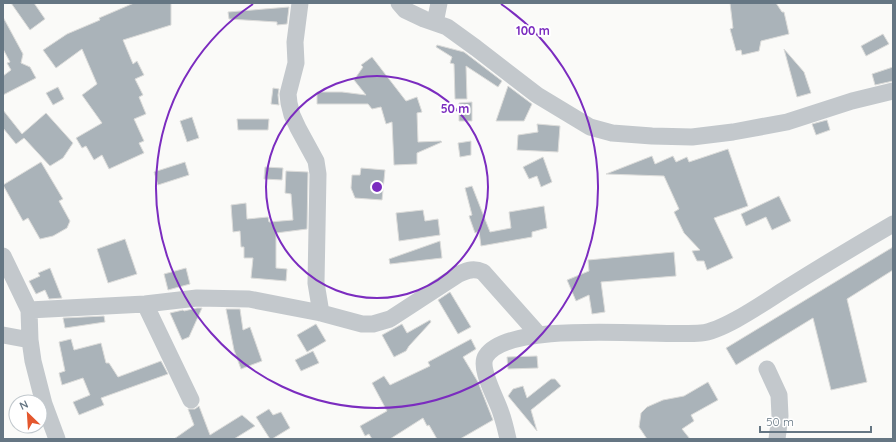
<svg xmlns="http://www.w3.org/2000/svg" width="896" height="442" font-family="Quicksand,sans-serif">
<style>
.building{fill:#aab3b9;stroke:#dcdcda}
.lines{fill:none;stroke-linecap:round;stroke-linejoin:round}
.street{stroke:#c3c8cc;stroke-width:17}
.ring{fill:none;stroke:#7b2cbf;stroke-width:2}
.centre{fill:#7b2cbf;stroke:#fff;stroke-width:2}
.ring-label{font-size:12px;text-anchor:middle;font-weight:bold;fill:#7b2cbf;stroke:#fff;stroke-width:4;stroke-linejoin:round;paint-order:stroke}
</style>
<rect width="100%" height="100%" fill="#fafaf8"/>
<!-- building -->
<path class="building" d="M11 3H34L45 19 30 30Z
M134 3H171V25L123 40 133 64 137 61 144 75 135 79 143 95 139 97 146 114 134 119 144 141 139 143 144 153 109 169 102 155 94 160 86 146 82 148 76 138 102 123 82 95 97 84 82 49 56 68 43 50 67 34 100 20 99 18Z
M730 3H776L782 12H784L789 34 761 41 759 51 742 55 741 50 736 51 730 29 733 28Z
M289 7 287 24 277 25V22L229 19 228 12Z
M3 17 23 54 21 63 30 67 36 78 3 95V76L11 70 7 63 10 62 3 49Z
M883 34 889 44 866 56 861 46Z
M437 45 464 52 502 81 498 87 466 66 467 99H455L454 64 450 63 452 57 436 47Z
M784 49 804 72 811 93 797 97Z
M372 57 406 101 417 97 422 112 417 113 418 142 441 141 442 142 417 153V164L394 165 392 122 386 124 381 107 372 109 368 104H317V92H342L366 95 354 80 363 67 361 65Z
M893 67V81L875 85 872 74Z
M508 86 532 104 524 121H496Z
M58 87 64 99 53 105 46 93Z
M273 88 279 89 278 95 279 105 271 104Z
M472 102V121H459V103Z
M3 110 22 134 46 113 73 143 63 158 50 166 24 138 16 144 3 128Z
M192 117 199 138 187 142 180 121Z
M237 119H269L268 130H238Z
M827 120 830 130 816 135 812 124Z
M537 124 560 126 558 152 517 150 518 135 538 132Z
M471 141V155L460 157 458 143Z
M728 149 748 206 714 218 733 258 707 270 704 261H697L692 251 700 250 684 233 674 212 679 209 664 176 606 174 652 156 655 164 673 156 676 162 687 157 689 162Z
M543 157 552 182 541 187 537 176 529 179 523 167Z
M41 162 63 199 59 201 70 221 67 228 53 236 40 239 28 218 23 221 3 185Z
M185 162 189 175 158 185 154 172Z
M265 167 283 168 282 180 264 179Z
M361 168 385 170 382 200 355 198 351 188 352 175H360Z
M286 171 308 172 307 229 276 233V268L287 269 286 281 251 278 253 258H244V247H241L240 231 233 232 231 205 246 203 247 219 268 217 269 222 293 220 291 194 285 193Z
M472 186 490 232 511 228 509 212 544 206 547 228 532 232V237L481 246 479 231 475 233 469 216 472 215 465 188Z
M779 196 791 221 772 230 766 217 746 226 741 214Z
M423 210 425 221 438 219 440 235 399 241 396 213Z
M125 239 137 274 108 283 97 249Z
M440 241 442 258 390 264 389 259Z
M893 247V270L847 299 867 382 831 390 813 318 736 365 726 348Z
M674 252 676 276 601 282 605 312 592 314 589 295 576 301 567 280 589 271 588 260Z
M50 268 62 298 49 299 45 290 36 294 29 281 40 276 38 273Z
M186 268 190 284 168 290 164 274Z
M450 292 471 327 458 334 438 300Z
M197 308H202L189 337 182 340 170 313 183 310 184 311Z
M226 309H240L243 330 250 327 262 361 241 369 234 350Z
M104 316 105 322 65 328 63 318Z
M430 320 431 322 409 346 406 351 394 357 382 335 402 324 407 333Z
M316 324 326 341 307 352 297 335Z
M71 339 74 350 101 343 106 363H109L118 377 161 361 168 374 101 398 104 405 79 415 73 402 90 395 83 378 62 385 59 373 65 371 59 342Z
M471 339 476 349 463 357 478 382 493 420 460 439H437L429 425 427 426 423 418 390 439H372L369 434 365 436 360 426 387 411 372 383 384 376 390 385 430 366 428 362Z
M313 351 319 363 301 371 295 360Z
M537 356 538 368 508 369 507 357Z
M551 379H555L561 386 531 410 537 431 508 396 513 389 523 386 527 398Z
M708 382 718 400 691 415 694 421 682 429 690 439H647L639 427 641 413 647 407 663 400 684 396Z
M199 406 210 435 242 415 255 426 234 439H174L194 425 188 409H195Z
M269 409 273 415 281 412 290 428 272 439H270L256 417Z"/>
<g class="lines">
<!-- street -->
<path class="street" d="M300 3 295 42 296 63 288 94 289 103 292 115 298 128 316 161 318 174 316 283 321 313
M399 3 405 10 424 19 447 27 476 48 537 95 590 127 612 133 652 136 692 137 733 132 787 122 852 101 893 91
M435 23 439 3
M3 256 29 310 30 340 33 361 44 404 57 439
M145 304 191 400
M29 310 145 304 197 298 249 299 321 313 362 324H373L390 319 459 274C468 270 474 268 483 272L539 335
M3 335 30 340
M767 369 779 395 780 416 777 439
M508 439C506 430 504 421 501 413 497 399 478 368 486 356 510 319 658 337 701 333 724 331 766 301 787 288 822 266 857 245 893 224"/>
</g>
<!-- distance rings -->
<g class="ring">
<circle cx="377" cy="187" r="111"/>
<path d="M501 4A221 221 0 1 1 253 4"/>
</g>
<circle cx="377" cy="187" r="6" class="centre"/>
<g class="ring-label">
<text x="533" y="35">100 m</text>
<text x="455" y="113">50 m</text>
</g>
<!-- border -->
<rect width="896" height="442" fill="none" stroke="#657683" stroke-width="8"/>
<!-- north arrow -->
<g transform="translate(28 414) rotate(335)"><circle r="19" fill="#ffffff" stroke="#c1c8cd"/>
<path d="M0-3L7 15L0 10L-7 15Z" fill="#e4572e"/>
<text y="-6" font-size="11" font-weight="bold" text-anchor="middle" fill="#657683">N</text>
</g>
<!-- scale -->
<path d="M760 426v6h111v-6" fill="none" stroke="#657683" stroke-width="2"/>
<text x="766" y="426" font-size="12" fill="#657683" stroke="#ffffff" stroke-width="3" paint-order="stroke">50 m</text>
</svg>
